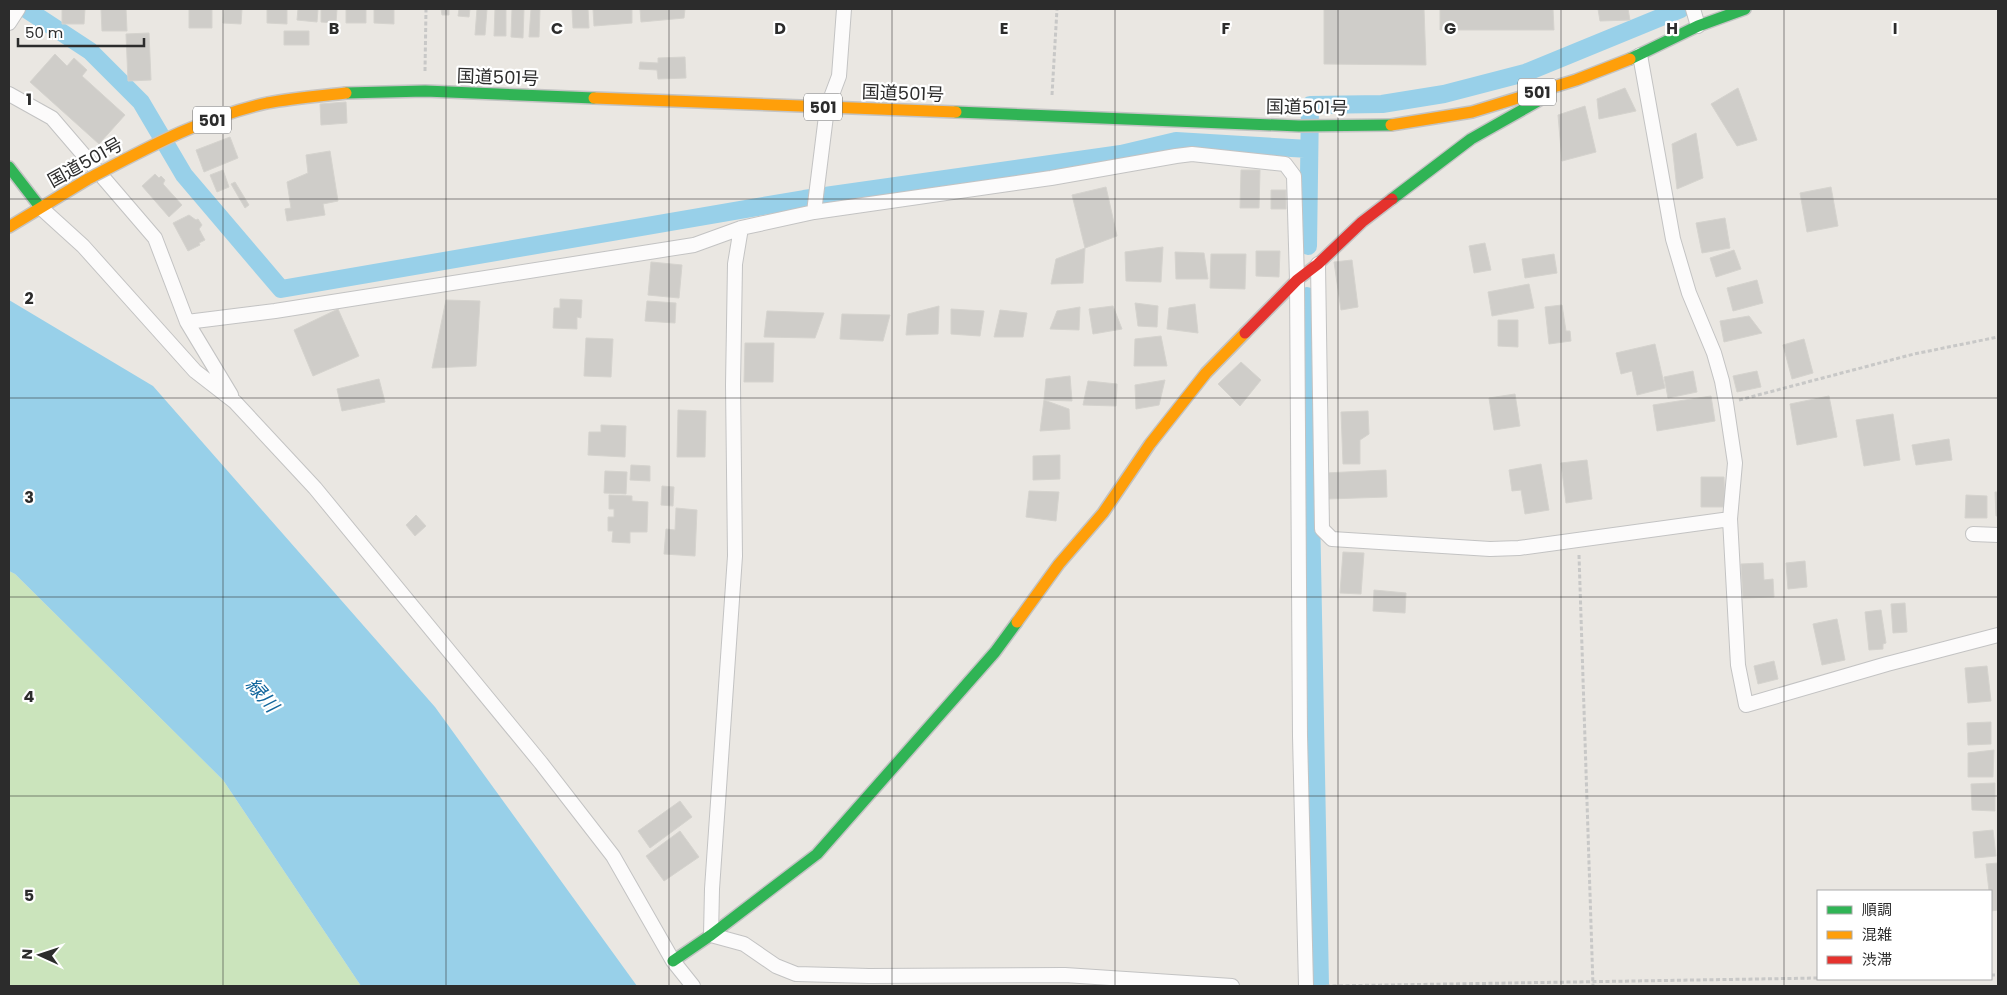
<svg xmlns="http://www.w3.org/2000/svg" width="2007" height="995" font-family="Poppins,'Noto Sans JP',sans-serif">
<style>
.green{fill:#cbe4bc}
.water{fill:#98d0e9}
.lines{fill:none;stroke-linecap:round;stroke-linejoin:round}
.canal{stroke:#98d0e9;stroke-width:18}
.building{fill:#cfcdc9;stroke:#d5d3ce}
.street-casing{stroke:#c3c3c3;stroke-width:16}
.fast-casing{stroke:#c3c3c3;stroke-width:14}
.slow-casing{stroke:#c3c3c3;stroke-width:14}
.jam-casing{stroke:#c3c3c3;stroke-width:14}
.path{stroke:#c8c8c7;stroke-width:3;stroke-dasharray:4 2.5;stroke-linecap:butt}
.street{stroke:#fcfbfb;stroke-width:14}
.fast{stroke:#30b455;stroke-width:11}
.slow{stroke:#ff9f0a;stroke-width:11}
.jam{stroke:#e5322d;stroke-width:11}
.slow-bridge-casing{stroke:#c6c4c2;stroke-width:14;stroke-linecap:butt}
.slow-bridge{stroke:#ff9f0a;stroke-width:11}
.grid{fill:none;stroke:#2c2c2c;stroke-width:1;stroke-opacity:0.55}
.labels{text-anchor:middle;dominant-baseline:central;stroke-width:4.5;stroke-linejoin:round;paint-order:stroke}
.shield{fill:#fff;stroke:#6b6b6b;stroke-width:1}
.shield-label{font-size:16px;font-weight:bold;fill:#2c2c2c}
.street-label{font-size:18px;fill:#2c2c2c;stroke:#fff}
.water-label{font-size:19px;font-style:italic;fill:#10659c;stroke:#fff}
.grid-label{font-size:16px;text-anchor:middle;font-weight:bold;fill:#2c2c2c;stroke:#fff;stroke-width:4.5;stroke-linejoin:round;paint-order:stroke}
</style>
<rect width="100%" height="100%" fill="#eae7e2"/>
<!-- green -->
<path class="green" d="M9 571 15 574 223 780 361 986H9Z"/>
<!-- water -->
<path class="water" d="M9 300 153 386 435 707 637 986H361L223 780 15 574 9 571Z"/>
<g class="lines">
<!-- canal -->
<path class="canal" d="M26 9 90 51 141 102 184 175 281 289 804 199 1121 154 1176 141 1309 149
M1308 246 1310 105 1382 104 1444 94 1525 73 1681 9
M1307 296 1320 986"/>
</g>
<!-- building -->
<path class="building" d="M62 9H85L84 24H62Z
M101 9H126L127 31H102Z
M189 9H212V28H189Z
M224 9H242L241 24 223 23Z
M267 9H287V24L267 23Z
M298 9H318L317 22 297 20Z
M321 9H337L336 23 321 22Z
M346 9H366V23H346Z
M374 9H394V24L374 23Z
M441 9H449V15H442Z
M459 9H470L469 17 458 16Z
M477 9H487L485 35H475Z
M495 9H506V36H494Z
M512 9H524L523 38 511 37Z
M531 9H540L539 37H529Z
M572 9H588L589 28H573Z
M593 9H632V23L594 26Z
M640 9H685L684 18 641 22Z
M1324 9H1424L1426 65 1324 64Z
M1440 9H1553L1554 30H1440Z
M1598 9H1628L1630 20 1600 21Z
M284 31H309V45H284Z
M149 33 151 80 128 81 126 34Z
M55 54 67 66 74 58 87 70 82 76 125 115 99 144 30 82Z
M685 57 686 78 658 79 657 70 639 69 640 62 658 63V58Z
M1625 88 1636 111 1599 119 1597 99Z
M1738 88 1757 140 1737 146 1711 104Z
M346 102 347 123 321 125 320 104Z
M1585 106 1596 152 1562 161 1558 115Z
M1696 133 1703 178 1677 189 1672 144Z
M230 137 238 158 204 172 196 150Z
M330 151 338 201 323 204 325 215 287 221 285 209 291 208 287 182 308 173 306 155Z
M223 170 229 187 217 192 210 175Z
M1241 170H1260L1259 208H1240Z
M155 174 159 178 161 176 165 180 163 184 182 205 169 217 142 186Z
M235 182 249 205 245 208 231 184Z
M1106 187 1117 236 1085 248 1072 195Z
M1831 187 1838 226 1807 232 1800 193Z
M1271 190H1286V209H1271Z
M189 215 196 220 198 219 202 225 199 229 205 240 199 243 200 245 188 251 173 223Z
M1725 218 1730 248 1702 253 1696 223Z
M1485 243 1491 270 1474 273 1469 246Z
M1163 247 1161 282 1126 281 1125 252Z
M1085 248 1083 283 1051 284 1056 259Z
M1734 250 1741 269 1716 277 1710 258Z
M1256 251H1280L1279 277 1256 276Z
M1175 252 1204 253 1208 279H1176Z
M1211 254H1246L1245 289 1210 288Z
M1554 254 1557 273 1525 278 1522 259Z
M1352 260 1358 307 1341 310 1334 262Z
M651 262 682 265 679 298 648 295Z
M1757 280 1763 303 1733 311 1727 288Z
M1529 284 1534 308 1492 316 1488 292Z
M560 299 582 300 581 318 577 317V329L553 328 554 308H560Z
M446 300 480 301 476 366 432 368Z
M647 301 676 303 675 323 645 321Z
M1135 303 1158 306 1157 327 1138 326Z
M1195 304 1198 333 1167 329 1169 308Z
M1562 305 1566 331H1570L1571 341 1549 344 1545 307Z
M939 306 938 334 906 335 908 314Z
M1113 306 1122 329 1093 334 1089 309Z
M1080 307 1079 330 1050 329 1057 311Z
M338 309 359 356 313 376 294 330Z
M951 309 984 311 980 336 951 334Z
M1000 310 1027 313 1023 337H994Z
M767 311 824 313 815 338 764 337Z
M842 314 890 315 883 341 840 339Z
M1749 316 1762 333 1724 342 1720 321Z
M1498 320H1518V347L1498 346Z
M1161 336 1167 366H1134L1135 339Z
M586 338 613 339 611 377 584 376Z
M1804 339 1813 373 1792 379 1783 345Z
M745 343H774L773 382H744Z
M1655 344 1665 388 1637 395 1632 371 1621 374 1616 353Z
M1241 362 1261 380 1240 406 1218 384Z
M1693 371 1697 392 1668 398 1664 377Z
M1757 371 1761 387 1737 392 1733 376Z
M1070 376 1072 401 1044 400 1046 379Z
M379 379 385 402 342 411 337 389Z
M1165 380 1159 405 1136 409 1135 385Z
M1088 381 1117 384 1116 406 1083 405Z
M1515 394 1520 426 1494 430 1489 398Z
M1711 396 1715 421 1657 431 1653 405Z
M1829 396 1837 437 1797 445 1790 404Z
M1044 400 1069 409 1070 429 1040 431Z
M678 410 706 411 705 457H677Z
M1368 411 1369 434 1360 440V464H1343L1341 412Z
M1893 414 1900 460 1864 466 1856 420Z
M601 425 626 426 625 457 588 455 589 432H601Z
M1949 439 1952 460 1916 465 1912 445Z
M1060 455V479L1033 480V456Z
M1587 460 1592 499 1566 503 1561 463Z
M1541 464 1549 510 1525 514 1521 490 1512 491 1509 470Z
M631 465 650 466V481L630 480Z
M1386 470 1387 497 1327 499 1326 473Z
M605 471 627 472 626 494 604 493Z
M1701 477H1724L1725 507H1701Z
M662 486 674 487 673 506 661 505Z
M1029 491 1059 492 1056 521 1026 517Z
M1995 492H1998V516H1996Z
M609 495 632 496V501L648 502 647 532H630V543L612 542 613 531H608V517H614V509H609Z
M1966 495 1987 496V518H1965Z
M676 508 697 510 695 556 664 554 666 529 675 530Z
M416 515 426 526 415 536 406 525Z
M1343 552 1364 553 1361 594 1340 593Z
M1805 561 1807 587 1788 589 1786 563Z
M1763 563 1764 580 1773 579 1774 597 1743 598 1741 564Z
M1374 590 1406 593 1405 613 1373 611Z
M1905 603 1907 632 1893 633 1891 604Z
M1881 610 1886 643 1883 644V649L1869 650 1865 612Z
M1837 619 1845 660 1822 665 1813 624Z
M1774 661 1778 679 1758 684 1754 666Z
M1987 666 1991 701 1968 703 1965 668Z
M1991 722V744L1968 745 1967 723Z
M1994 750 1993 777H1968V753Z
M1995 783V811L1972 810 1971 784Z
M680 801 692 817 650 848 638 831Z
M1993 830 1996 856 1975 858 1973 832Z
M680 831 699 857 664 881 646 856Z
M1998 863V910L1991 911V891H1989L1986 864Z"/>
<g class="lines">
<!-- street casing -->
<g class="street-casing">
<path id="street" d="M1693 9 1698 26
M9 23 18 9
M1640 55 1673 239 1689 293 1714 353 1722 381 1726 403 1735 463 1730 519 1738 665 1746 705 1887 664 1998 635
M9 94 52 118 155 238 187 322 231 395
M40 207 83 246 195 371 235 402 315 488 541 763 613 856 673 961 693 986
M814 212 827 108 839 76 844 9
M741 228 735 264 733 385 735 556 712 889 711 935 744 944 776 966 796 974 869 976 1065 975 1232 986
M1318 264 1322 529 1332 539 1490 549 1519 548 1730 519
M187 322 275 311 694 245 741 228 814 212 1051 178 1176 156 1192 154 1285 164 1294 176 1297 280 1300 736 1306 986
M1973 534 1998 535"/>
</g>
<!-- fast casing -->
<g class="fast-casing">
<path id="fast" d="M1630 59 1698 26 1745 9
M346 93 425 91 594 98
M956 112 1299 126 1391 125
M9 167 40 207
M1392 199 1471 139 1547 96
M673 961 711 935 817 854 995 652 1017 622"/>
</g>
<!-- slow casing -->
<g class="slow-casing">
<path id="slow" d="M594 98 956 112
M1391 125 1472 112 1576 80 1630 59
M9 227 88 179
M1017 622 1059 564 1103 513 1150 444 1206 373 1245 333"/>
</g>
<!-- jam casing -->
<g class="jam-casing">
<path id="jam" d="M1245 333 1297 280 1318 264 1362 222 1392 199"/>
</g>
<!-- path -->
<path class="path" d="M425 71 426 9
M1052 95 1057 9
M1739 400 1914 354 1998 337
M1579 555 1593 986
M1991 975H1998
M1326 986 1818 978"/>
<!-- street -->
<use href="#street" class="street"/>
<!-- fast -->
<use href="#fast" class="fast"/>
<!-- slow -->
<use href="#slow" class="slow"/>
<!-- jam -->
<use href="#jam" class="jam"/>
<!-- slow-bridge casing -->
<g class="slow-bridge-casing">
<path id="slow-bridge" d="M88 179C145 149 203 117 267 103 293 98 320 96 346 93"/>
</g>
<!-- slow-bridge -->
<use href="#slow-bridge" class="slow-bridge"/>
</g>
<!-- grid -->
<path class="grid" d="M223 9V986M446 9V986M669 9V986M892 9V986M1115 9V986M1338 9V986M1561 9V986M1784 9V986M9 199H1998M9 398H1998M9 597H1998M9 796H1998"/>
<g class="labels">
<!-- shield labels -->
<g class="shield">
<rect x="1518" y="78.5" width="38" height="27" rx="4"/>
<rect x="804" y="93.5" width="38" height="27" rx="4"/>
<rect x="193" y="106.5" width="38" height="27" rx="4"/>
</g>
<g class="shield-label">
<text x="1537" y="92">501</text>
<text x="823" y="107">501</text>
<text x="212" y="120">501</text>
</g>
<!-- street labels -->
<g class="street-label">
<text transform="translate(498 77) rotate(2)">国道501号</text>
<text transform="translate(903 93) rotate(2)">国道501号</text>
<text transform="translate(1307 107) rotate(1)">国道501号</text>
<text transform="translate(85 162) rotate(-29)">国道501号</text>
</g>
<!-- water labels -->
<g class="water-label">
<text transform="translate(262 695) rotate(49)">緑川</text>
</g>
</g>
<g class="grid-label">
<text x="334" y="34">B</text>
<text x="557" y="34">C</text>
<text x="780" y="34">D</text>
<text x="1004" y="34">E</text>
<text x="1226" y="34">F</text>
<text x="1450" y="34">G</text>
<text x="1672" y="34">H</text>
<text x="1895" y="34">I</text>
<text x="29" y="105">1</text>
<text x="29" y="304">2</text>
<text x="29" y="503">3</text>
<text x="29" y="702">4</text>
<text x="29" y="901">5</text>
</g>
<!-- border -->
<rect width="2007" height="995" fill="none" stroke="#2c2c2c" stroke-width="20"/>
<!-- legend -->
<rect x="1817" y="890" width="175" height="90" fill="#ffffff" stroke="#ababab"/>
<rect x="1827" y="906" width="25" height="8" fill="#30b455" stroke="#ababab"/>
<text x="1862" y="915" font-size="15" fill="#2c2c2c">順調</text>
<rect x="1827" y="931" width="25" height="8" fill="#ff9f0a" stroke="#ababab"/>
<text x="1862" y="940" font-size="15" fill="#2c2c2c">混雑</text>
<rect x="1827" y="956" width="25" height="8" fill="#e5322d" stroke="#ababab"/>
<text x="1862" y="965" font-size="15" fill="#2c2c2c">渋滞</text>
<!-- north arrow -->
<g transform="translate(40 955) rotate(273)" stroke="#ffffff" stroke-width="4" paint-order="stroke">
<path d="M0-4L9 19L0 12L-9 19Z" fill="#2c2c2c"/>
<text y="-8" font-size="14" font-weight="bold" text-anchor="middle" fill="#2c2c2c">N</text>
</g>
<!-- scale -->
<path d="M18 38v8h126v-8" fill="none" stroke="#2c2c2c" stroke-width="2.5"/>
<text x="25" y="38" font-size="15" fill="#2c2c2c" stroke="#ffffff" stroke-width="4" paint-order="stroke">50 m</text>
</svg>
